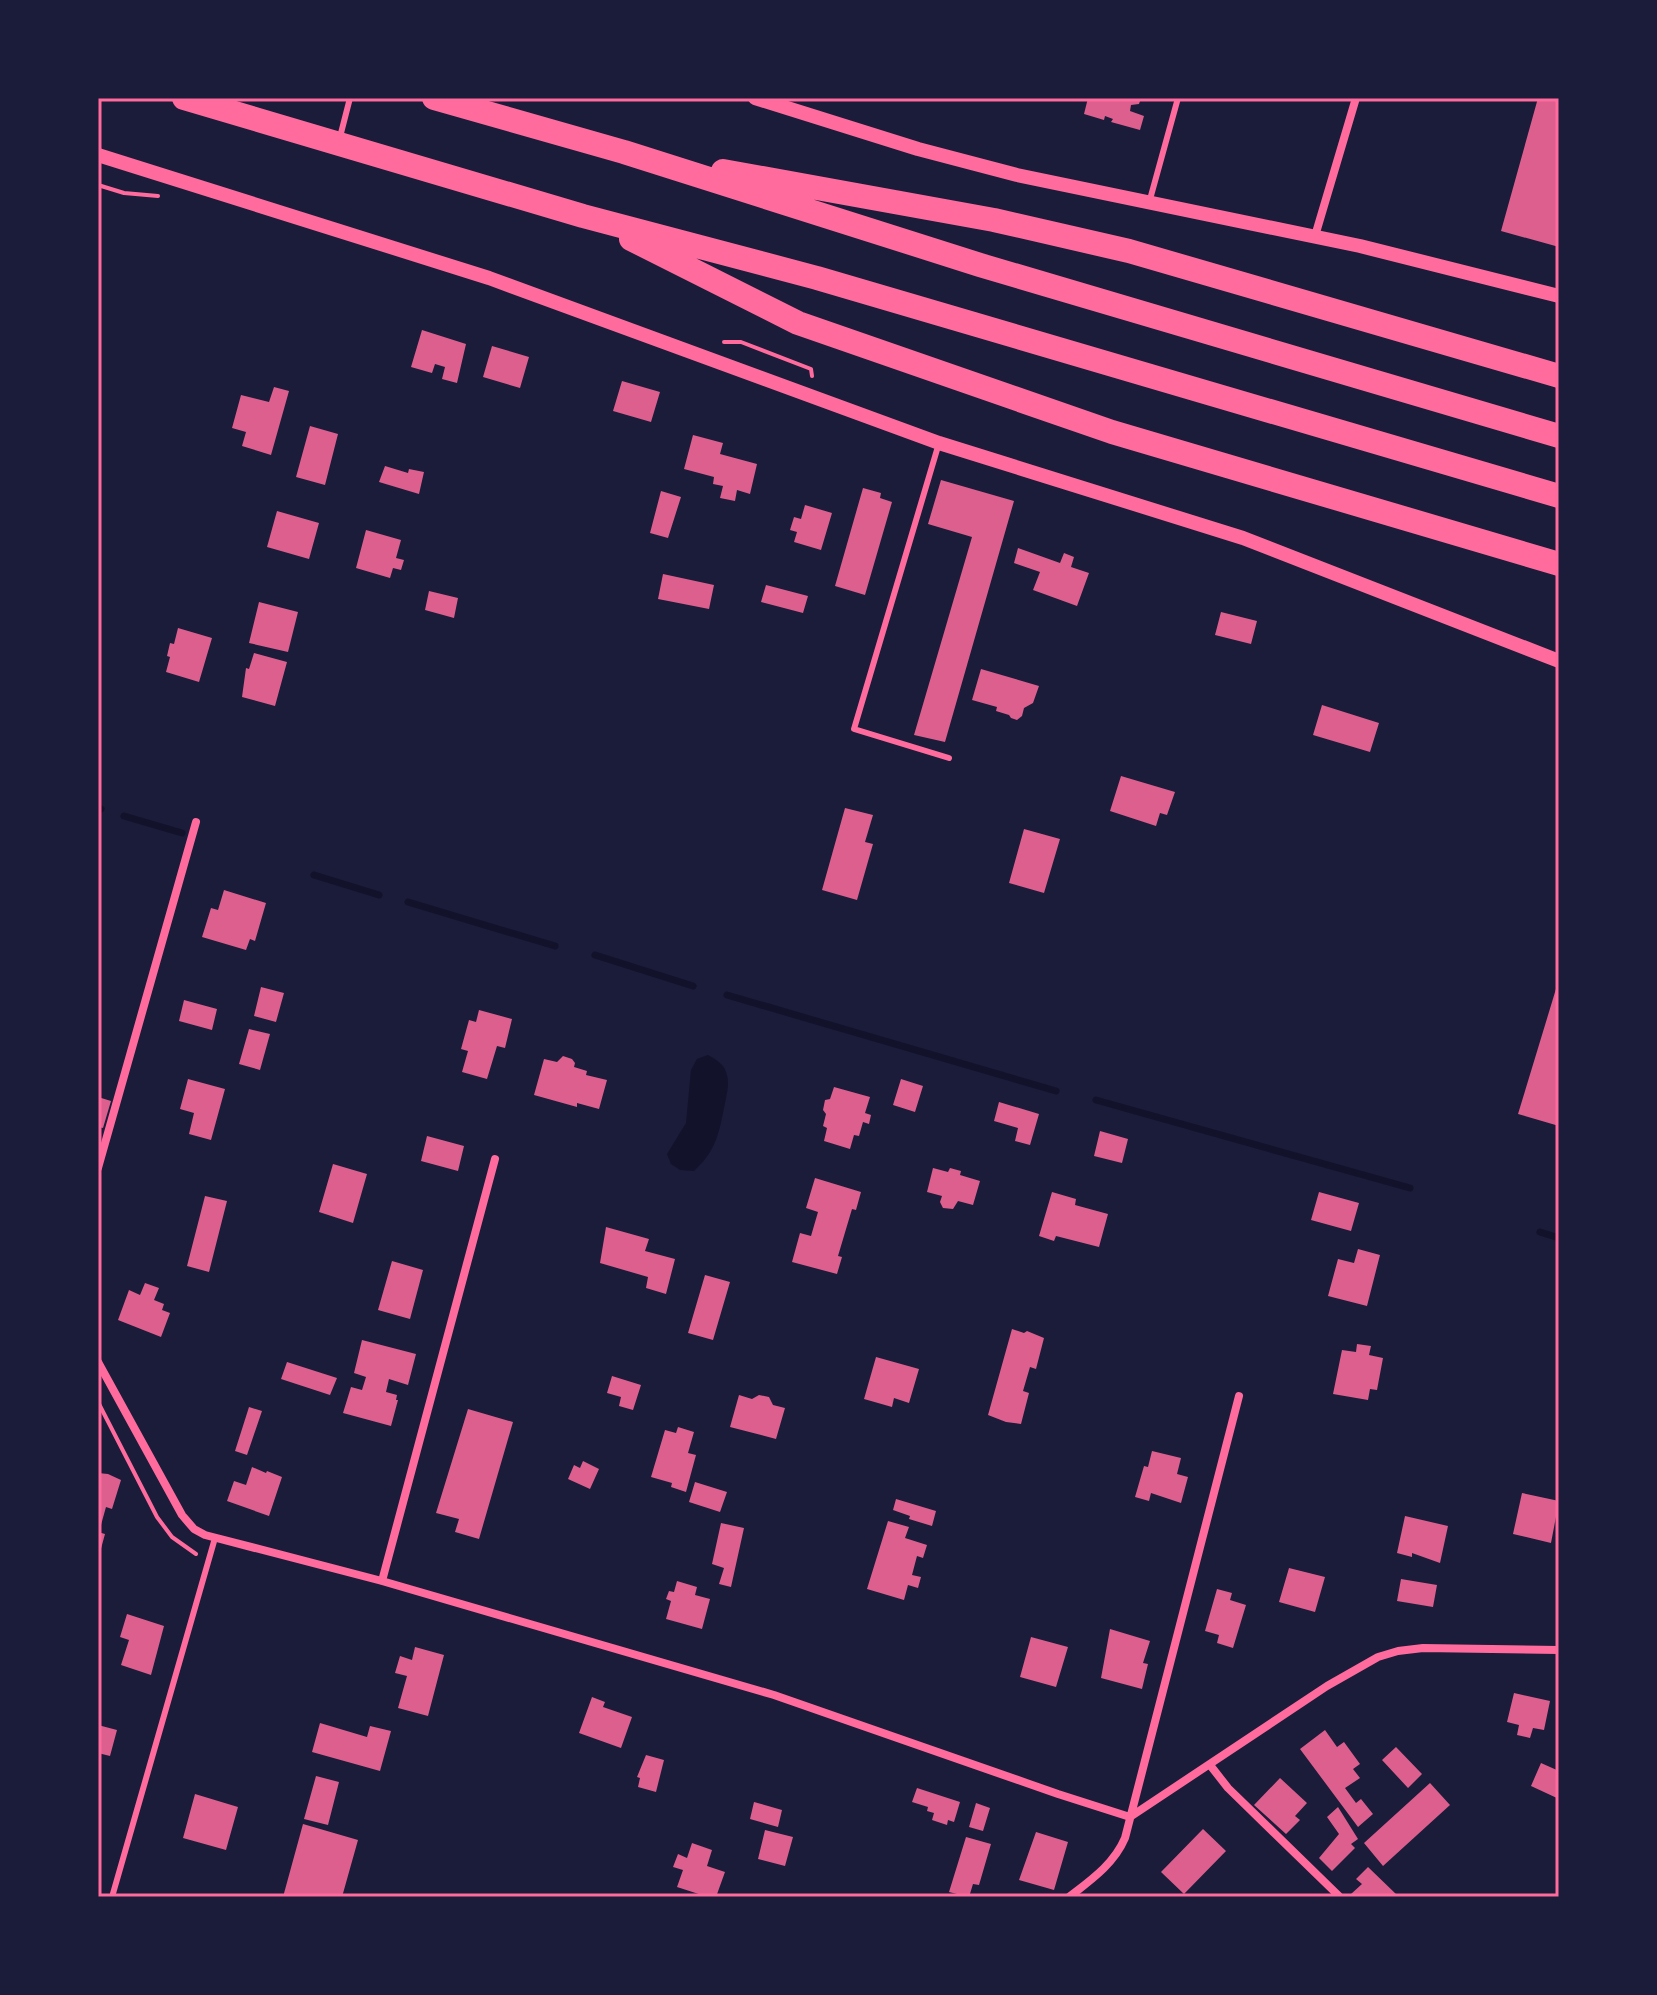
<svg xmlns="http://www.w3.org/2000/svg" width="1657" height="1995" font-family="'Asap Condensed',sans-serif">
<style>
.water{fill:#12122b}
.lines{fill:none;stroke-linecap:round;stroke-linejoin:round}
.stream{stroke:#12122b;stroke-width:7}
.building{fill:#dd5f8e}
.path{stroke:#ff6b9d;stroke-width:4}
.service{stroke:#ff6b9d;stroke-width:6}
.minor{stroke:#ff6b9d;stroke-width:8}
.tertiary{stroke:#ff6b9d;stroke-width:14}
.motorway{stroke:#ff6b9d;stroke-width:24}
.neatline{fill:none;stroke:#ff6b9d;stroke-width:3}
</style>
<rect width="100%" height="100%" fill="#1b1b3a"/>
<!-- water -->
<path class="water" d="M708 1055C715 1059 723 1063 726 1072 730 1082 727 1093 725 1103 719 1132 717 1150 694 1171L680 1170 671 1164 667 1154 686 1123 691 1070 697 1059Z"/>
<g class="lines">
<!-- stream -->
<path class="stream" d="M98 808 101 809
M124 816 182 833
M314 875 379 895
M408 902 555 946
M595 955 693 986
M727 995 1056 1091
M1096 1100 1410 1188
M1540 1232 1559 1238"/>
</g>
<!-- building -->
<path class="building" d="M1088 98H1141L1139 104 1131 105 1130 111 1144 116 1140 130 1111 122 1113 119 1105 116 1104 120 1084 114Z
M1538 98H1559V247L1501 231Z
M422 330 466 344 457 383 442 379 445 367 435 364 432 373 411 367Z
M492 346 529 357 520 388 483 377Z
M622 381 660 392 651 422 613 411Z
M274 387 289 391 271 455 242 446 246 432 232 428 241 395 269 402Z
M310 426 338 434 325 485 296 477Z
M693 435 723 443 720 454 757 464 750 494 737 490 735 501 720 498 723 486 713 484 714 477 684 469Z
M385 466 408 473 409 469 424 472 419 494 379 482Z
M941 480 1014 501 945 742 914 735 972 537 928 524Z
M863 488 881 493 880 498 892 502 865 595 835 586Z
M661 491 681 497 668 538 650 533Z
M805 505 832 513 821 550 794 542 797 532 790 530 794 517 801 519Z
M277 511 319 523 309 559 267 547Z
M366 530 401 540 396 558 404 560 401 570 393 568 390 578 356 568Z
M1018 548 1060 563 1064 553 1074 557 1071 567 1089 573 1077 606 1033 590 1040 572 1014 563Z
M663 574 714 585 709 609 658 599Z
M766 585 808 596 803 613 761 602Z
M429 591 458 598 454 618 425 610Z
M259 602 298 612 288 652 249 643Z
M1221 612 1257 621 1251 644 1215 635Z
M178 628 212 638 199 682 166 672 170 657 167 656 170 643 174 644Z
M254 653 287 662 275 706 242 697 246 668 249 669Z
M981 669 1039 686 1033 703 1024 708 1022 716 1017 720 1011 718 1009 715 996 711 997 707 972 700Z
M1322 705 1379 723 1370 752 1313 735Z
M1121 776 1175 792 1167 815 1160 813 1156 826 1110 811Z
M845 808 873 815 865 842 873 844 857 900 822 890Z
M1024 829 1060 839 1044 893 1009 883Z
M224 890 266 903 255 941 250 939 246 950 202 937 211 908 218 910Z
M1559 979V1126L1518 1114Z
M261 987 284 993 276 1022 254 1016Z
M184 1000 217 1009 212 1030 179 1021Z
M479 1010 512 1019 505 1048 497 1046 487 1079 462 1072 468 1051 461 1049 469 1020 476 1022Z
M249 1029 270 1034 260 1070 239 1064Z
M563 1056 572 1059 575 1063 574 1067 587 1071 586 1075 607 1080 599 1109 577 1103V1107L534 1095 544 1059 557 1062Z
M188 1079 225 1089 211 1140 189 1134 194 1113 180 1109Z
M901 1079 923 1086 915 1112 893 1105Z
M834 1087 870 1097 865 1113 871 1115 869 1124 863 1122 859 1136 854 1135 850 1149 824 1141 827 1128 823 1126 826 1114 823 1110 825 1100 830 1099Z
M98 1097 111 1101 103 1128 98 1127Z
M999 1102 1039 1114 1030 1145 1015 1141 1018 1128 994 1121Z
M1100 1131 1128 1139 1122 1163 1094 1156Z
M427 1136 464 1146 458 1171 421 1161Z
M333 1164 367 1174 353 1223 319 1212Z
M933 1168 948 1172 950 1168 961 1171 960 1175 980 1181 973 1205 958 1201 953 1209 943 1208 940 1202 942 1196 927 1192Z
M815 1178 861 1192 856 1210 852 1209 838 1256 842 1257 837 1274 792 1262 800 1233 811 1236 818 1212 806 1208Z
M1052 1192 1076 1199 1075 1205 1108 1214 1099 1247 1056 1236 1054 1241 1039 1236Z
M1319 1192 1359 1203 1351 1231 1311 1220Z
M205 1196 227 1201 209 1272 187 1266Z
M606 1227 649 1239 645 1251 675 1259 666 1294 646 1288 648 1277 600 1263Z
M1358 1249 1380 1255 1367 1306 1328 1296 1338 1259 1354 1263Z
M392 1261 423 1270 410 1319 378 1310Z
M705 1275 730 1282 713 1340 688 1333Z
M145 1283 159 1288 154 1300 164 1304 162 1310 170 1313 161 1337 118 1320 129 1290 140 1295Z
M1012 1329 1024 1333 1027 1331 1044 1338 1036 1369 1030 1367 1023 1391 1029 1393 1021 1424 1006 1422 988 1415Z
M362 1340 416 1354 408 1385 389 1379 386 1392 397 1395 396 1400H398L391 1426 343 1413 351 1387 362 1390 366 1377 354 1373Z
M1357 1344 1371 1346 1369 1355 1383 1358 1377 1390 1370 1389 1368 1400 1333 1394 1342 1350 1356 1352Z
M876 1357 919 1369 909 1403 894 1398 892 1407 864 1399Z
M287 1362 337 1378 330 1395 281 1379Z
M612 1376 641 1385 633 1410 619 1406 621 1397 607 1393Z
M739 1395 752 1399 759 1395 769 1397 773 1405 785 1408 776 1439 730 1427Z
M249 1407 262 1411 247 1455 235 1451Z
M468 1409 513 1422 479 1539 455 1532 459 1519 436 1513Z
M678 1427 694 1432 688 1453 696 1455 686 1492 671 1487 672 1483 651 1477 665 1430 676 1433Z
M1152 1451 1181 1458 1177 1474 1188 1477 1181 1503 1151 1493 1149 1501 1135 1497 1144 1466 1148 1467Z
M583 1461 599 1469 590 1489 568 1479 574 1465 580 1468Z
M252 1467 266 1473 267 1471 282 1477 269 1516 227 1501 234 1481 246 1485Z
M98 1473 108 1474 121 1480 112 1509 106 1507 99 1532Z
M695 1482 727 1492 720 1512 689 1502Z
M1522 1493 1559 1501 1551 1543 1513 1534Z
M896 1499 936 1511 932 1526 909 1519 910 1516 893 1510Z
M1405 1516 1448 1526 1440 1563 1412 1553V1557L1397 1553Z
M888 1521 909 1527 905 1538 927 1545 923 1558 917 1556 912 1575 921 1577 918 1588 908 1585 904 1600 867 1589Z
M721 1523 744 1528 731 1587 719 1584 724 1568 712 1564Z
M98 1532 105 1534 99 1556H98Z
M1289 1568 1325 1577 1315 1612 1279 1602Z
M1401 1579 1437 1585 1433 1607 1397 1601Z
M677 1581 697 1587 695 1595 710 1599 702 1629 666 1619 671 1601 666 1599 669 1591 674 1592Z
M1217 1589 1232 1593 1230 1600 1246 1605 1233 1648 1217 1643 1219 1635 1205 1631Z
M127 1614 164 1626 151 1675 121 1665 129 1640 120 1637Z
M1110 1629 1150 1641 1143 1663 1148 1664 1142 1689 1101 1678Z
M1031 1637 1068 1647 1056 1687 1020 1677Z
M415 1647 444 1655 428 1716 398 1708 407 1676 395 1673 400 1656 412 1660Z
M1514 1693 1550 1701 1544 1730 1533 1728 1530 1738 1517 1735 1519 1725 1507 1722Z
M592 1697 605 1702 603 1707 632 1717 621 1748 579 1733Z
M320 1723 367 1737 370 1726 391 1731 380 1771 312 1752Z
M98 1725 117 1730 110 1756 98 1753Z
M1325 1730 1337 1747 1344 1742 1360 1764 1353 1769 1360 1778 1345 1788 1356 1803 1361 1799 1373 1814 1358 1827 1300 1749Z
M1396 1747 1422 1774 1408 1788 1382 1760Z
M646 1755 664 1760 656 1792 638 1787 640 1778 637 1777Z
M1541 1763 1559 1771V1799L1531 1786Z
M316 1776 339 1782 328 1825 304 1819Z
M1280 1778 1307 1803 1295 1816 1300 1820 1286 1834 1254 1805Z
M1430 1783 1450 1805 1383 1866 1364 1843Z
M917 1788 960 1802 954 1822 948 1820 947 1825 932 1820 934 1813 927 1811 928 1807 912 1802Z
M195 1794 238 1807 226 1850 183 1838Z
M754 1802 782 1810 778 1827 750 1819Z
M976 1803 990 1808 983 1831 969 1827Z
M1338 1807 1358 1839 1351 1844 1355 1848 1332 1871 1319 1858 1339 1834 1327 1817Z
M303 1824 358 1840 342 1897H283Z
M1203 1829 1226 1851 1184 1894 1161 1872Z
M765 1830 793 1837 785 1866 758 1859Z
M1036 1832 1068 1842 1054 1890 1019 1880Z
M966 1837 991 1844 979 1885 973 1884 969 1897 949 1892Z
M692 1843 712 1850 707 1866 725 1872 716 1897H708L677 1887 683 1870 673 1867 678 1854 687 1858Z
M1368 1867 1397 1895 1395 1897H1355L1351 1894 1362 1884 1356 1879Z"/>
<g class="lines">
<!-- path -->
<path class="path" d="M98 185 124 193 158 196
M724 342H741L811 369 812 376
M98 1402 157 1517 172 1537 196 1554"/>
<!-- service -->
<path class="service" d="M340 137 350 98
M1149 203 1178 98
M939 443 854 729 949 758
M112 1897 215 1538"/>
<!-- minor -->
<path class="minor" d="M1315 236 1356 98
M98 1168 196 822
M98 1362 182 1515 194 1529 205 1535 382 1581 774 1695 1058 1794 1130 1817 1327 1686 1378 1657 1398 1651 1423 1648 1559 1650
M382 1581 495 1159
M1210 1765 1228 1788 1340 1897
M1069 1897C1091 1880 1114 1864 1125 1838L1239 1396"/>
<!-- tertiary -->
<path class="tertiary" d="M755 98 918 149 1017 175 1360 246 1559 296
M98 155 489 278 939 443 1243 538 1559 661"/>
<!-- motorway -->
<path class="motorway" d="M184 98 583 216 817 278 1559 496
M434 98 624 152 980 265 1559 436
M723 171 994 220 1129 251 1559 376
M631 239 798 323 1112 432 1559 564"/>
</g>
<!-- border -->
<rect width="1657" height="1995" fill="none" stroke="#1b1b3a" stroke-width="200"/>
<rect x="100" y="100" width="1457" height="1795" class="neatline"/>
</svg>
